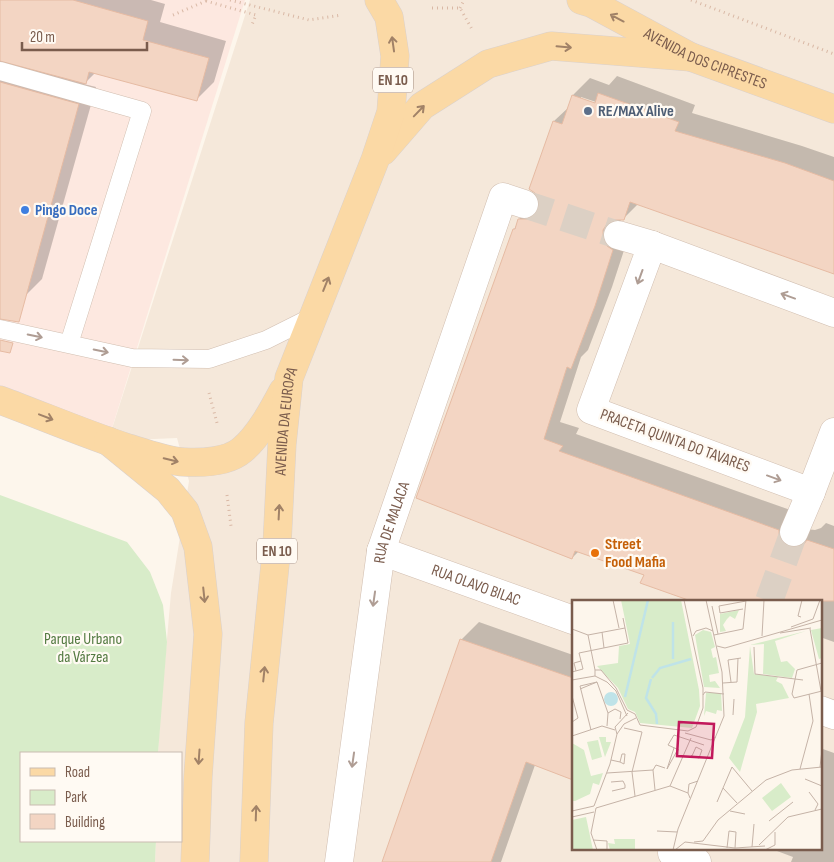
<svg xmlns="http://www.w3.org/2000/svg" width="834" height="862" font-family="'Sofia Sans Condensed',sans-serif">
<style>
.residential{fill:#f5e8da;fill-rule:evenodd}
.commercial{fill:#fde8e0}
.green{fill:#d8ecc9}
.shadow{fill:#0003;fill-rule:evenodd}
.building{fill:#f3d5c3;stroke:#e6bba3}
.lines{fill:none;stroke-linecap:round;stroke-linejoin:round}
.street-tunnel{stroke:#dcd0c4;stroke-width:28;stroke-dasharray:28 14;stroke-linecap:butt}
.lane-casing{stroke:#d1beb0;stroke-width:19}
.street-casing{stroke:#d1beb0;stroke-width:29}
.primary-casing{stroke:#dad1cd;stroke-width:29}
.path{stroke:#d9b8a5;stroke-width:3;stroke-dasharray:1 4;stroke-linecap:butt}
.lane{stroke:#fff;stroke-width:18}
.street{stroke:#fff;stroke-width:28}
.primary{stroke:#fbd9a5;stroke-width:28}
.oneway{stroke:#a18267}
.oneway2{stroke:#af9d94}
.service-dot{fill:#5c6f8a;stroke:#fffaf3;stroke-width:2}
.shop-dot{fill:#3f7fe0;stroke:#fffaf3;stroke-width:2}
.food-dot{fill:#e8710a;stroke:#fffaf3;stroke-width:2}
.labels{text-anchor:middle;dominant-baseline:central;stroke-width:4.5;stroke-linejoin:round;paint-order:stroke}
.shield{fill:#fffaf3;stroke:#a28b7f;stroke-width:1}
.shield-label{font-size:15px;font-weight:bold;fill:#7a5c4d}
.street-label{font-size:16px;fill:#7a5c4d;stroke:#fffaf3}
.service-label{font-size:16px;font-weight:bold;fill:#4e5e75;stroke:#fffaf3;text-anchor:start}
.shop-label{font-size:16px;font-weight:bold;fill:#366cbe;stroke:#fffaf3;text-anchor:start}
.food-label{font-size:16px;font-weight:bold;fill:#c56008;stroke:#fffaf3;text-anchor:start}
.park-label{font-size:16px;fill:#537a41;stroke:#fffaf3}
.inset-river{fill:none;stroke:#bfe3e8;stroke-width:2.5}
.inset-road{fill:none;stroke:#c5b3a7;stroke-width:1}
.view{fill:#c2185b;fill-opacity:0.15;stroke:#c2185b;stroke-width:2.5}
.inset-edge{fill:none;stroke:#7a5c4d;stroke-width:2.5}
</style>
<rect width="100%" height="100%" fill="#fdf6ec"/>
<!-- residential -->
<path class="residential" d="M250 0H834V862H155L156 841H181V753H158L160 719 171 593 189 481 177 438 108 441ZM573 601H820V848H573Z"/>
<!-- commercial -->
<path class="commercial" d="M0 0H245L108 441 0 400Z"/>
<!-- green -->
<path class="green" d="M0 495 127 542 150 572 163 605 167 642 158 753H21V841H156L155 862H0Z"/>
<!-- shadow -->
<path class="shadow" d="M0 0H151L165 4 160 22 226 41 214 82 197 99 95 73 84 84 96 87 42 279 25 296 0 289Z
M617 76 695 105 692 113 802 146 834 157V273L638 204 623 219H620L624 229 630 232 612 287 588 350 581 357 560 422 579 428 576 434 796 512 806 529 815 530 821 528 826 523 834 526V642L820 637V601H684V597L645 575 579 551 572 558 418 497 514 230 519 219 537 202H540L536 192 530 189 554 121 569 107 573 95 590 78 609 85ZM581 97 602 104 601 107 581 99Z
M479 622 573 655V779L535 765 501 862H384L461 640Z
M820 748 834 753V862H791L793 857 769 848H820Z"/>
<!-- building -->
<path class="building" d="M0 0H73L148 21 143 40 209 58 197 101 89 72 86 84 0 61Z
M0 82 79 104 19 322 0 319Z
M598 93 679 122 675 131 785 163 834 181V274L630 202 624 220H614L607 224 603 230V239L607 246 613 250 595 306 571 369 567 367 544 439 563 446 559 451 779 530V534L781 541 788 547H796L803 545 807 540 834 549V601H691L640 583 644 575 575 551 572 559 416 498 513 229H515L518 219H528L535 215 539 209V200L535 193 529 189 553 121 562 124 572 95 595 103Z
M0 340 13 343 10 353 0 351Z
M460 639 573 678V780L526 762 491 862H382Z"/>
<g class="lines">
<!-- street-tunnel -->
<path class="street-tunnel" d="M524 204 618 235
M769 601 794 532"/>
<!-- lane casing -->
<g class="lane-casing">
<path id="lane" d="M0 71 142 111 69 344
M0 329 132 358 209 359 266 340 314 316"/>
</g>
<!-- street casing -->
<g class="street-casing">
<g id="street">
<path d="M618 235 652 245"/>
<path d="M811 492 591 410 652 245 834 313"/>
<path d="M794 532 811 492 834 432"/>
<path id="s1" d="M381 551 573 620"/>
<path d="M820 710 834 715"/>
<path d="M672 853 697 862"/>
<path id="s2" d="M339 862 381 551 503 197 524 204"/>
</g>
</g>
<!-- primary casing -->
<g class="primary-casing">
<g id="primary">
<path id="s3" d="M581 0 591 3 691 57 834 109"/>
<path d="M383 151 422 106 488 64 551 46 691 57"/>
<path d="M0 400C43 416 85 434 128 448 146 453 165 461 184 462 201 463 228 462 242 450 259 436 273 410 283 391"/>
<path d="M108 441 168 490 185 511 198 547 208 634 198 777 195 862"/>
<path id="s4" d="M254 862 259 723 277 545 282 444 289 378 375 160 391 112 395 56 389 17 379 0"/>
</g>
</g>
<!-- path -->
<path class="path" d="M230 0 309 20 342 15
M691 0 834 54
M206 1 256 15 251 27
M432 8H460L473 31
M460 8 464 0
M173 15 206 1
M209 393 217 423
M227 495 231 526"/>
<!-- lane -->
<use href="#lane" class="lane"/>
<!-- street -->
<use href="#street" class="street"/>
<!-- primary -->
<use href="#primary" class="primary"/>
</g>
<!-- one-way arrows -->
<defs><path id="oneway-shaft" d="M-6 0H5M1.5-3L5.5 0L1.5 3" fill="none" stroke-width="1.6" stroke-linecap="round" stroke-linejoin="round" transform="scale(1.25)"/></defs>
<g class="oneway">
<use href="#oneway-shaft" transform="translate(617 18) rotate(-152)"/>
<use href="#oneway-shaft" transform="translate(393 44) rotate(-98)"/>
<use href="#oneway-shaft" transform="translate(564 47) rotate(5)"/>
<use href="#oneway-shaft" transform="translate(419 111) rotate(-46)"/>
<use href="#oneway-shaft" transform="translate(326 284) rotate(-68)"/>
<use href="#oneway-shaft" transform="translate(46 417) rotate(21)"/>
<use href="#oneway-shaft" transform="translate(171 460) rotate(13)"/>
<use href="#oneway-shaft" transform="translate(279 512) rotate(-87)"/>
<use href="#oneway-shaft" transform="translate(204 595) rotate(84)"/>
<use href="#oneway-shaft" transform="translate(264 674) rotate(-84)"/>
<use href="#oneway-shaft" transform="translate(199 757) rotate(94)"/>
<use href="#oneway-shaft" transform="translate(256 813) rotate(-88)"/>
</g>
<g class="oneway2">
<use href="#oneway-shaft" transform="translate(640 277) rotate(110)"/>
<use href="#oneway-shaft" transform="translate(788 296) rotate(-160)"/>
<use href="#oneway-shaft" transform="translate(35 336) rotate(12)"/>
<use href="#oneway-shaft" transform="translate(101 351) rotate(12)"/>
<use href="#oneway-shaft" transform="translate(181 360) rotate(2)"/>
<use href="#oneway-shaft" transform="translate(774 478) rotate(20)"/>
<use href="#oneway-shaft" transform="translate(374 599) rotate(98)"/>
<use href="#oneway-shaft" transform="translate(353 760) rotate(98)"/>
</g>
<!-- markers -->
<circle class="service-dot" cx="588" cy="111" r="5"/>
<circle class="shop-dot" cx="25" cy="210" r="5"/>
<circle class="food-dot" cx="595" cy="553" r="5"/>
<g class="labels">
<!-- shield labels -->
<g class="shield">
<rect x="373" y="67.5" width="40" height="25" rx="4"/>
<rect x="257" y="538.5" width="40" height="25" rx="4"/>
</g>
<g class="shield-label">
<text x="393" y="80">EN 10</text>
<text x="277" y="551">EN 10</text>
</g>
<!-- street labels -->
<g class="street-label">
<text stroke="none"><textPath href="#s3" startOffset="138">AVENIDA DOS CIPRESTES</textPath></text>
<text stroke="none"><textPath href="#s4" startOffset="442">AVENIDA DA EUROPA</textPath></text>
<text transform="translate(675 441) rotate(20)">PRACETA QUINTA DO TAVARES</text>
<text stroke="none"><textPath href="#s2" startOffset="344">RUA DE MALACA</textPath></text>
<text stroke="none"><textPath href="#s1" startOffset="101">RUA OLAVO BILAC</textPath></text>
</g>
<!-- service labels -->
<g class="service-label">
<text x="598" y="111">RE/MAX Alive</text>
</g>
<!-- shop labels -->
<g class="shop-label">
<text x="35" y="210">Pingo Doce</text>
</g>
<!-- food labels -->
<g class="food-label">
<text x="605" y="544">Street<tspan x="605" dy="18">Food Mafia</tspan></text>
</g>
<!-- park labels -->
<g class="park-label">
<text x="83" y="639">Parque Urbano<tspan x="83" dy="18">da Várzea</tspan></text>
</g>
</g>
<!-- overview -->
<g transform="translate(572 600)">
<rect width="250" height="250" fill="#fdf6ec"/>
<path d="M49 0H109L127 90 128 106 120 128 68 123 63 112 56 109 46 88 25 66 46 63 47 46 58 44ZM167 10 163 19 158 16 155 19 151 25 154 31 148 32V14ZM250 28V58L247 59 239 30ZM131 30 139 32 143 47 139 49 141 58 144 57 147 73 137 75 138 82 143 81 148 88 132 87 123 35ZM234 31 203 41 209 62 215 61 223 69 220 78 191 74 192 44 178 45ZM178 46 182 74 206 77 204 81 210 84 217 98 184 104 185 112 168 172 157 158 173 117ZM134 93H149L150 111 145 110 144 114 134 111 132 116ZM27 137H34V142H39L33 157ZM26 140 30 157 20 160 15 142ZM0 143 12 150 19 176 31 173 27 185 21 183 18 194 3 201H0ZM209 183 219 197 200 211 190 198ZM14 217 21 250H0V220ZM42 239H63V250H38L36 243 43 244Z" fill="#d8ecc9"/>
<path d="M32 99a7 7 0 1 1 14 0a7 7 0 1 1-14 0Z" fill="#bfe3e8"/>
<path class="inset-river" d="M101 22V59M80 78 88 68 119 59M79 79 74 98 84 114 85 124M53 97 76 0"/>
<path class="inset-road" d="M41 0 47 28M140 6 146 34M171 9 148 13 147 6 174 1M229 17 226 16 230 0M219 27 241 19 248 0M0 29 16 35 53 28M238 29 249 91M30 32 32 48M208 33 239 28M16 35 23 70M142 35 171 29 174 0M121 36 124 31 134 28 141 31M190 36 192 0M145 46 153 48 250 20M182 47 183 74 231 80M250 63 225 70 220 94 222 98 250 91M4 71 2 63 9 61M0 72 11 69 7 53 56 43 51 18M0 80 23 76M25 82 36 113 35 126M159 82 156 60 169 58M151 83 165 82 166 58M8 89 25 82M131 95 133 92 152 94M0 96 6 118 0 122M36 113 43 109 49 112 48 119M161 115 162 99M55 116 44 91 35 82 23 76V70H29L44 88 55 110 63 114 68 125 116 131 124 127 131 108V88L112 0M52 128 70 132 60 172 63 196M19 130 8 86 25 82M113 133 139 140 144 137M45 134 43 127 56 113M0 136 30 126 43 130M102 148 95 169 106 149M107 150 96 145 102 135 132 145M119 155 120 156 127 158 130 150 124 147 120 156M39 160 48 162 52 164 53 154H50L48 162M248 167 250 150M228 169 241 121 237 94M35 173 81 170M233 179 250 186M39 182 51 181 53 185M98 186 119 138M151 188 165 203M83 190 81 170 84 165 93 168M40 191 53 188V185M237 192 246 204 243 210M116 193 117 184 126 181M145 202 160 167 180 191M22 206 38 164 45 134 52 124 64 118M24 208 98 186 116 193 118 198M24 208 19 233 25 250M0 211 22 206M158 211 173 214M0 217 22 212M197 221 221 202M85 231 105 232M21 240 35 241V250M122 242 131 241 146 220 194 180 220 170 250 167M187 245 216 217 250 209M180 247 182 224M155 248 157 231 164 232 163 248M101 250 106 229 152 116 150 72 134 0M103 250 113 242 163 248 193 246M193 250 203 245V232"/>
<path class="view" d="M107 122 142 124 140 158 105 156Z"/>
<rect width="250" height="250" class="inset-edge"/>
</g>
<!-- legend -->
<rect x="20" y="752" width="162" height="90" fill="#fffaf3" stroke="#cabbb1"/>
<rect x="30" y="768" width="25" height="8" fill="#fbd9a5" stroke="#cabbb1"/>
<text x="65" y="777" font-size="15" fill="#7a5c4d">Road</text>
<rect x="30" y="790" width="25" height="15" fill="#d8ecc9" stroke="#cabbb1"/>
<text x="65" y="802" font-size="15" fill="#7a5c4d">Park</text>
<rect x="30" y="814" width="25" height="15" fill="#f3d5c3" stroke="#cabbb1"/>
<text x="65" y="827" font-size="15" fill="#7a5c4d">Building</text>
<!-- scale -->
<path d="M22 42v8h125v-8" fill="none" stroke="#7a5c4d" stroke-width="2.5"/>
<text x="30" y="42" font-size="15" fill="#7a5c4d" stroke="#fffaf3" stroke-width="4" paint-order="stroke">20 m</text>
</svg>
